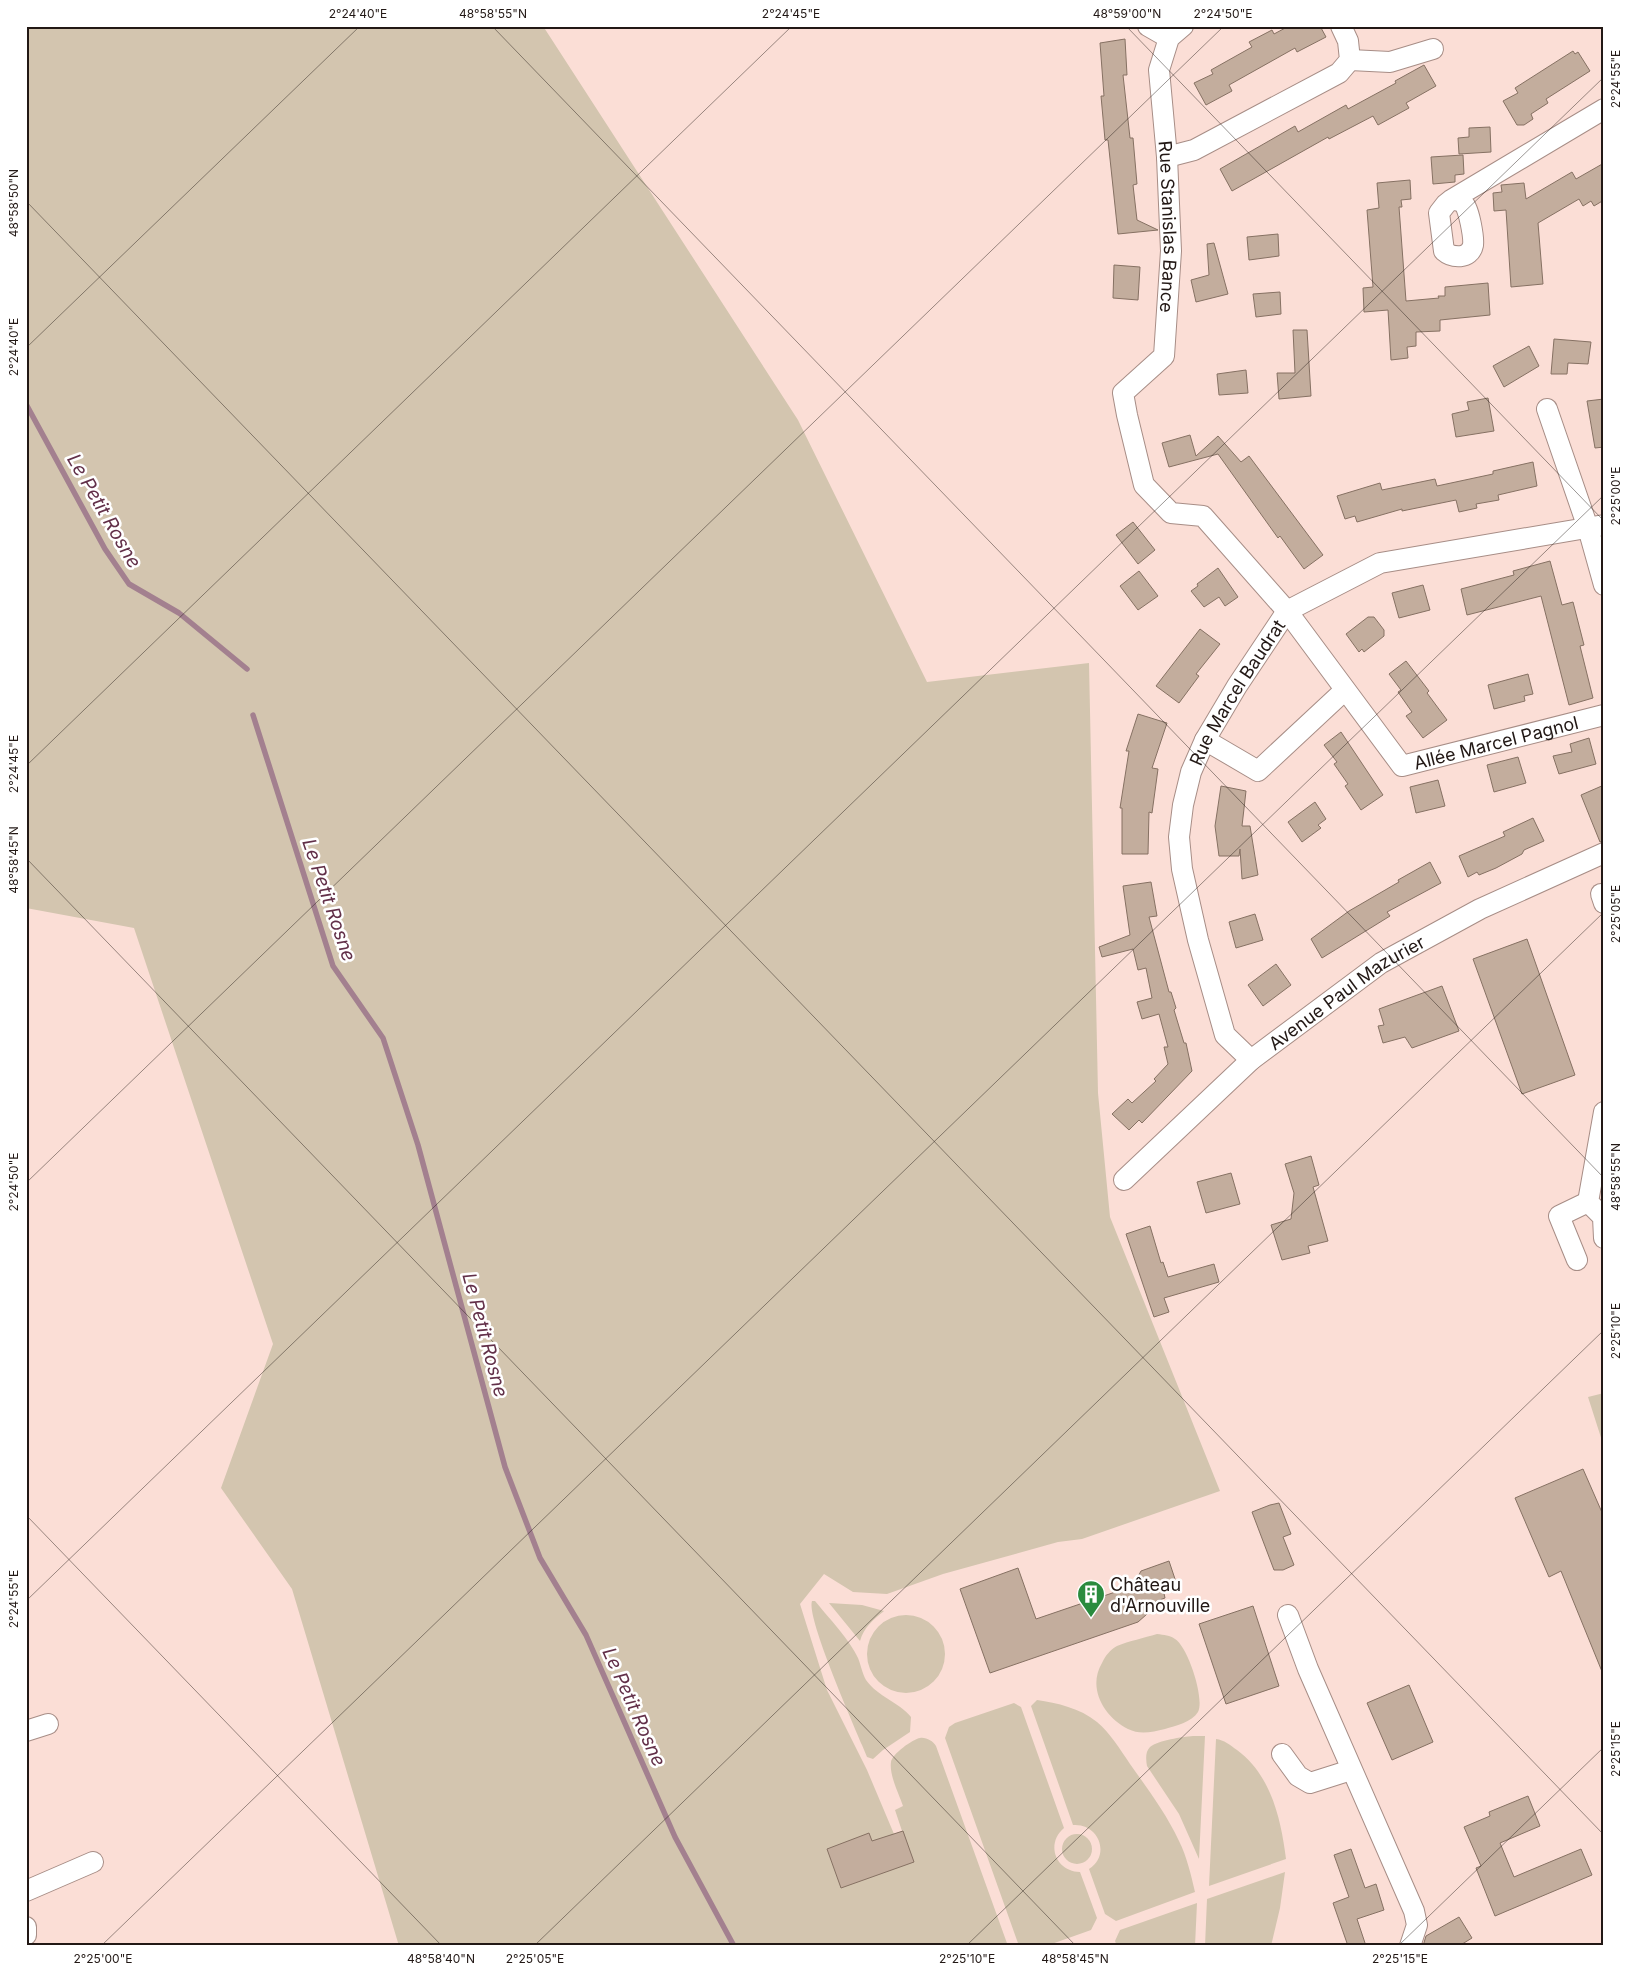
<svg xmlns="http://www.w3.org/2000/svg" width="1630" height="1972" font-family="Inter,sans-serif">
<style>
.green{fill:#d3c5af}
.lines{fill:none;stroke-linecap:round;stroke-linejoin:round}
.stream{stroke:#a3808f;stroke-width:5.5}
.building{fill:#c3ad9d;stroke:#867163}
.minor-casing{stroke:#a78d86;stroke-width:22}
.minor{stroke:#fff;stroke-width:20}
.ticks{fill:none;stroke:#221815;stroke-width:1;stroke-opacity:0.45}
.labels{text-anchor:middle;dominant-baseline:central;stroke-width:5;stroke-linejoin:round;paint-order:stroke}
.street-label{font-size:18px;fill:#221815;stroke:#fff}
.poi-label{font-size:18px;fill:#221815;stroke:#fff;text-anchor:start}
.water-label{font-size:19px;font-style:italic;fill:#623049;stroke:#fff}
.neatline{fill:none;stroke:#221815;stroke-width:2}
.ticks-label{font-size:12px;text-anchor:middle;fill:#221815}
</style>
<rect width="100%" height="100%" fill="#fbded6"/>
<!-- green -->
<path class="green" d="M26 26H543L798 420 927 682 1089 663 1098 1093 1110 1217 1220 1491 1082 1539 1058 1542 943 1574 887 1594 853 1592 824 1574 800 1604 827 1690 867 1770 894 1834 902 1831 895 1810 903 1806C899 1794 889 1775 891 1762 892 1754 913 1739 920 1738 926 1737 933 1741 936 1746L1008 1946H399L292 1589 221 1488 273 1344 134 928 26 908Z
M1604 1393V1447L1588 1397Z
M812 1601H815C828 1617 850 1640 858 1658 861 1665 862 1673 866 1680 878 1697 899 1702 911 1717L910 1732 883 1750 873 1759 867 1757 862 1745C853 1723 806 1617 812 1601Z
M829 1603 862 1605 884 1611C873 1620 864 1627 860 1641Z
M867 1654a39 39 0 1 1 78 0a39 39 0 1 1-78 0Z
M1157 1634C1164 1635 1170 1635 1175 1639 1188 1647 1205 1699 1198 1712 1192 1722 1175 1726 1165 1729 1152 1732 1140 1735 1128 1729 1104 1717 1087 1688 1102 1663 1105 1656 1110 1650 1117 1646 1129 1641 1144 1638 1157 1634Z
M1037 1700C1057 1703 1080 1708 1097 1722 1110 1733 1120 1749 1130 1764 1147 1788 1166 1813 1179 1841 1187 1857 1191 1875 1195 1892L1116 1921 1105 1914 1089 1869C1111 1855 1099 1823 1073 1825L1031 1706Z
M1014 1703 1021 1707 1064 1828C1045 1844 1056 1872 1080 1872L1097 1918 1091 1930 1046 1946H1019L945 1738 949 1727 955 1723Z
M1193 1736H1205L1199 1859 1179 1814 1147 1766C1146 1760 1145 1752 1150 1747 1159 1740 1182 1737 1193 1736Z
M1216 1739C1224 1740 1230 1745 1237 1750 1271 1775 1281 1819 1286 1859L1209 1886Z
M1062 1849a15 15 0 1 1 30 0a15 15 0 1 1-30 0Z
M1285 1872 1280 1908 1271 1946H1205L1207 1899Z
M1197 1903 1195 1946H1117L1115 1941 1120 1930Z"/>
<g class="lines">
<!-- stream -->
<path class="stream" d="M26 404 105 549 129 584 179 613 247 669
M253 715 333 966 383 1038 418 1145 505 1467 540 1558 586 1635 675 1837 734 1946"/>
</g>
<!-- building -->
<path class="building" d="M1289 26H1320L1326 37 1297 52 1295 48 1229 85 1232 91 1206 105 1194 83 1213 74 1211 70 1252 47 1249 42 1272 30 1274 34Z
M1125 39 1127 75H1123L1130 138H1133L1137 184 1133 185 1137 220 1158 230 1118 234 1108 140H1105L1101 96H1104L1100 43Z
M1573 51 1575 54 1578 52 1590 71 1546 99 1548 103 1531 114 1533 119 1524 125H1517L1503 101 1518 93 1515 88Z
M1424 65 1436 86 1406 103 1409 108 1378 125 1373 116 1329 139 1328 137 1232 191 1220 169 1295 126 1298 132 1346 105 1348 109 1396 83 1395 81Z
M1490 127 1491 152 1459 154 1458 138 1469 137V128Z
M1463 155 1464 174 1455 175V182L1433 184 1431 157Z
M1604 163V200L1594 206 1591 201 1583 206 1579 199 1538 223 1543 284 1511 287 1506 210 1494 211 1493 193 1502 192 1501 185 1524 183 1526 199 1572 172 1576 179Z
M1410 180 1411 199 1401 200 1402 207H1399L1406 301 1439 298 1438 296H1445V287L1488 283 1490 315 1440 320V331L1416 332V346L1407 347 1408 358 1391 360 1388 310 1364 312 1363 288 1373 287 1367 210 1379 208 1377 183Z
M1278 234 1279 256 1249 260 1247 237Z
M1214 243 1228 294 1196 302 1191 280 1209 275 1207 244Z
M1114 265 1140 267 1138 300 1113 298Z
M1280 292 1281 314 1256 317 1253 294Z
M1293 330H1307L1311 396 1279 399 1277 373H1295Z
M1554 339 1591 342 1588 364 1568 363 1567 374H1551Z
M1529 346 1539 366 1504 387 1493 366Z
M1246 370 1248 393 1219 395 1217 374Z
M1488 398 1494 431 1456 437 1452 414 1469 410 1467 402Z
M1604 399V447L1595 448 1587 401Z
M1190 435 1196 456 1218 436 1241 462 1249 456 1323 555 1304 569 1280 536 1278 538 1218 454 1169 467 1162 443Z
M1533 462 1537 486 1498 495 1499 500 1476 504 1477 508 1459 512 1456 500 1402 511V509L1357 522 1355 516 1345 519 1337 496 1380 483 1382 490 1435 479 1437 486 1493 474V471Z
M1133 522 1155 550 1138 564 1116 535Z
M1550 561 1562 605 1573 602 1584 645 1580 646 1593 698 1569 705 1541 596 1467 615 1461 589 1514 575 1513 571Z
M1218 568 1238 597 1225 606 1219 597 1204 607 1191 591 1198 586 1197 584Z
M1139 571 1158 596 1138 610 1120 586Z
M1423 585 1430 610 1399 618 1392 593Z
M1368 617H1374L1384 630V636L1364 652 1362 649 1359 652 1346 634Z
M1200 629 1220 644 1196 674 1199 676 1179 703 1156 686Z
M1406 661 1429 691 1427 693 1447 720 1423 738 1406 716 1412 712 1398 692 1401 690 1389 674Z
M1528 674 1533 694 1524 696 1525 701 1494 709 1488 685Z
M1138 714 1167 723 1152 768 1158 769 1152 813 1149 812 1148 854H1122V808H1120L1129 751H1126Z
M1341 732 1383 795 1361 810 1345 786 1348 784 1334 764 1337 762 1324 745Z
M1589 738 1596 764 1559 774 1553 756 1572 752 1570 744Z
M1518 757 1526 783 1494 792 1487 765Z
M1438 780 1445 806 1416 813 1410 787Z
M1604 785V841L1600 842 1581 795Z
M1221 786 1246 791 1242 826H1250L1258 875 1242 879 1240 849 1239 856H1219L1215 826Z
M1315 802 1326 819 1318 825 1321 828 1302 842 1288 822Z
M1533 818 1544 841 1524 850 1522 854 1496 868 1479 875 1477 872 1468 877 1459 856 1505 836 1503 832Z
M1430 862 1441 883 1387 912 1390 916 1322 958 1311 939 1349 911 1399 882 1398 880Z
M1151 882 1157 916 1149 917 1169 992H1171L1176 1008 1174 1010 1184 1043H1186L1192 1071 1142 1123 1139 1120 1129 1130 1112 1114 1128 1099 1132 1103 1156 1081 1154 1079 1168 1064 1164 1047H1168L1159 1014 1142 1019 1137 1002 1152 998 1146 968 1138 970 1133 949 1102 957 1099 947 1130 935 1123 886Z
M1255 914 1263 940 1236 948 1229 922Z
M1527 939 1575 1075 1522 1094 1473 959Z
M1276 964 1291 985 1263 1006 1248 985Z
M1442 986 1459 1031 1412 1048 1405 1037 1383 1043 1378 1026 1384 1025 1379 1009Z
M1311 1156 1319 1185 1313 1187 1328 1241 1308 1246 1310 1253 1282 1260 1271 1225 1291 1219 1294 1193 1285 1164Z
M1231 1173 1240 1204 1206 1213 1197 1182Z
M1150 1226 1161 1263 1163 1262 1168 1277 1214 1264 1219 1282 1164 1298 1169 1312 1154 1317 1126 1234Z
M1583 1469 1604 1517 1603 1674 1561 1571 1549 1577 1515 1498Z
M1279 1503 1291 1534 1283 1537 1294 1565 1283 1570H1274L1252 1512 1270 1505Z
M1169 1561 1177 1585 1163 1589 1165 1598 1154 1602 1155 1607 1138 1622 990 1673 960 1589 1018 1568 1036 1619 1130 1587 1135 1582 1141 1571Z
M1253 1606 1279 1686 1226 1704 1199 1624Z
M1409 1685 1433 1742 1392 1760 1367 1703Z
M1528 1796 1540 1826 1500 1843 1514 1877 1581 1849 1592 1875 1495 1916 1476 1868 1481 1866 1464 1827 1490 1816 1489 1812Z
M903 1831 914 1862 841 1888 827 1849 869 1833 872 1841Z
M1351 1849 1365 1888 1376 1884 1384 1910 1357 1919 1366 1946H1348L1333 1903 1349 1897 1334 1855Z
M1459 1917 1472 1938 1459 1946H1423L1426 1936Z"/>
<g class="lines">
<!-- minor casing -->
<g class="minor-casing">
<g id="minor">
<path d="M1148 26 1169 38"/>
<path id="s1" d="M1183 26 1169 38 1159 70 1167 157 1171 251 1164 356 1123 393 1127 415 1144 485 1171 513 1203 516 1287 611 1402 766 1604 715"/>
<path d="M1350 60 1390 62 1433 49"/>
<path d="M1167 157 1194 150 1339 73 1350 60 1348 41 1341 26"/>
<path d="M1451 200C1456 200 1459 200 1463 203 1469 207 1474 238 1473 245 1470 260 1452 258 1444 251L1439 213 1446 204 1451 200 1604 109"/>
<path d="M1547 409 1588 528 1604 585"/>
<path d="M1205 740 1258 771 1345 690"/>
<path d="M1601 894 1604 903"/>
<path id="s2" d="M1251 1060 1225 1035 1198 940 1182 869 1179 837 1183 805 1191 772 1205 740 1237 686 1287 611 1380 563 1604 525"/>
<path d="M1604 1112 1588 1202 1603 1217 1604 1238"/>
<path id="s3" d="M1124 1180 1251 1060 1381 963 1480 909 1604 853"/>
<path d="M1577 1260 1559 1216 1588 1202"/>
<path d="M1288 1615 1308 1669 1414 1911 1417 1925 1410 1946"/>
<path d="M26 1731 48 1724"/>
<path d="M1282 1754 1298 1776 1310 1783 1351 1770"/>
<path d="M26 1891 93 1862"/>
<path d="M26 1927V1935"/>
</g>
</g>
<!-- minor -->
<use href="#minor" class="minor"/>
</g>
<!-- ticks -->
<path class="ticks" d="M492 26 1604 1178M1126 26 1604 521M26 201 1604 1835M26 348 360 26M26 766 792 26M26 858 1076 1946M26 1183 1224 26M26 1515 442 1946M26 1601 1604 77M101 1946 1604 495M534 1946 1604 912M966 1946 1604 1330M1398 1946 1604 1747"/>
<!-- icons -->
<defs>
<g id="building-pin" transform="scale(1.4375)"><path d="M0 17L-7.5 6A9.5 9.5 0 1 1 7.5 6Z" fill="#2a8b3e" stroke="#fff"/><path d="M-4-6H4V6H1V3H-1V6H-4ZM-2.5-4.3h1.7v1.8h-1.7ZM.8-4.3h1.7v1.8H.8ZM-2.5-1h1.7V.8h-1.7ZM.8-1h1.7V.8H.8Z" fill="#fff"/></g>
</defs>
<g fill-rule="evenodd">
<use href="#building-pin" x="1091" y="1594"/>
</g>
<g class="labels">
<!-- street labels -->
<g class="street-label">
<text stroke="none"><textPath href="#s1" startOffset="209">Rue Stanislas Bance</textPath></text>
<text stroke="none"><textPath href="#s2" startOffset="398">Rue Marcel Baudrat</textPath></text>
<text stroke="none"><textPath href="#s1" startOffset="976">Allée Marcel Pagnol</textPath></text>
<text stroke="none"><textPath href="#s3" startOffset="292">Avenue Paul Mazurier</textPath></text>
</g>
<!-- poi labels -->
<g class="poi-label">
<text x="1110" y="1584">Château<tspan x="1110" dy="21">d'Arnouville</tspan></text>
</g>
<!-- water labels -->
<g class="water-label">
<text transform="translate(104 511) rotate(60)">Le Petit Rosne</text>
<text transform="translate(329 900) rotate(71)">Le Petit Rosne</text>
<text transform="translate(485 1335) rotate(75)">Le Petit Rosne</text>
<text transform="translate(634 1707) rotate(66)">Le Petit Rosne</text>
</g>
</g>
<!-- border -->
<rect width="1630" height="1972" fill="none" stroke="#ffffff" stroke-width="55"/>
<rect x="28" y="28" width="1574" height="1916" class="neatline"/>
<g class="ticks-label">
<text x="358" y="18">2°24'40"E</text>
<text x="493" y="18">48°58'55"N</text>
<text x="791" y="18">2°24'45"E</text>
<text x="1127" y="18">48°59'00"N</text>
<text x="1223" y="18">2°24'50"E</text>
<text transform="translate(1616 79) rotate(-90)" y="4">2°24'55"E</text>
<text transform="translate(14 203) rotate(-90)" y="4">48°58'50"N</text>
<text transform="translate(14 347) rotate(-90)" y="4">2°24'40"E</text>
<text transform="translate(1616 496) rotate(-90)" y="4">2°25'00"E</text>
<text transform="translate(14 764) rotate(-90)" y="4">2°24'45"E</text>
<text transform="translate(14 860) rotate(-90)" y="4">48°58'45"N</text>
<text transform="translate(1616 914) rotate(-90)" y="4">2°25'05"E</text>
<text transform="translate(1616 1177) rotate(-90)" y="4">48°58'55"N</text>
<text transform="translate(14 1182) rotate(-90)" y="4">2°24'50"E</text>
<text transform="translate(1616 1331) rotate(-90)" y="4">2°25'10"E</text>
<text transform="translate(14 1599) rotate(-90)" y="4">2°24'55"E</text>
<text transform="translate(1616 1749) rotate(-90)" y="4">2°25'15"E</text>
<text x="103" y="1963">2°25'00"E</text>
<text x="441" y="1963">48°58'40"N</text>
<text x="535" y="1963">2°25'05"E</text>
<text x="967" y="1963">2°25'10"E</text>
<text x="1075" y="1963">48°58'45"N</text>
<text x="1400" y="1963">2°25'15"E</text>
</g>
</svg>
